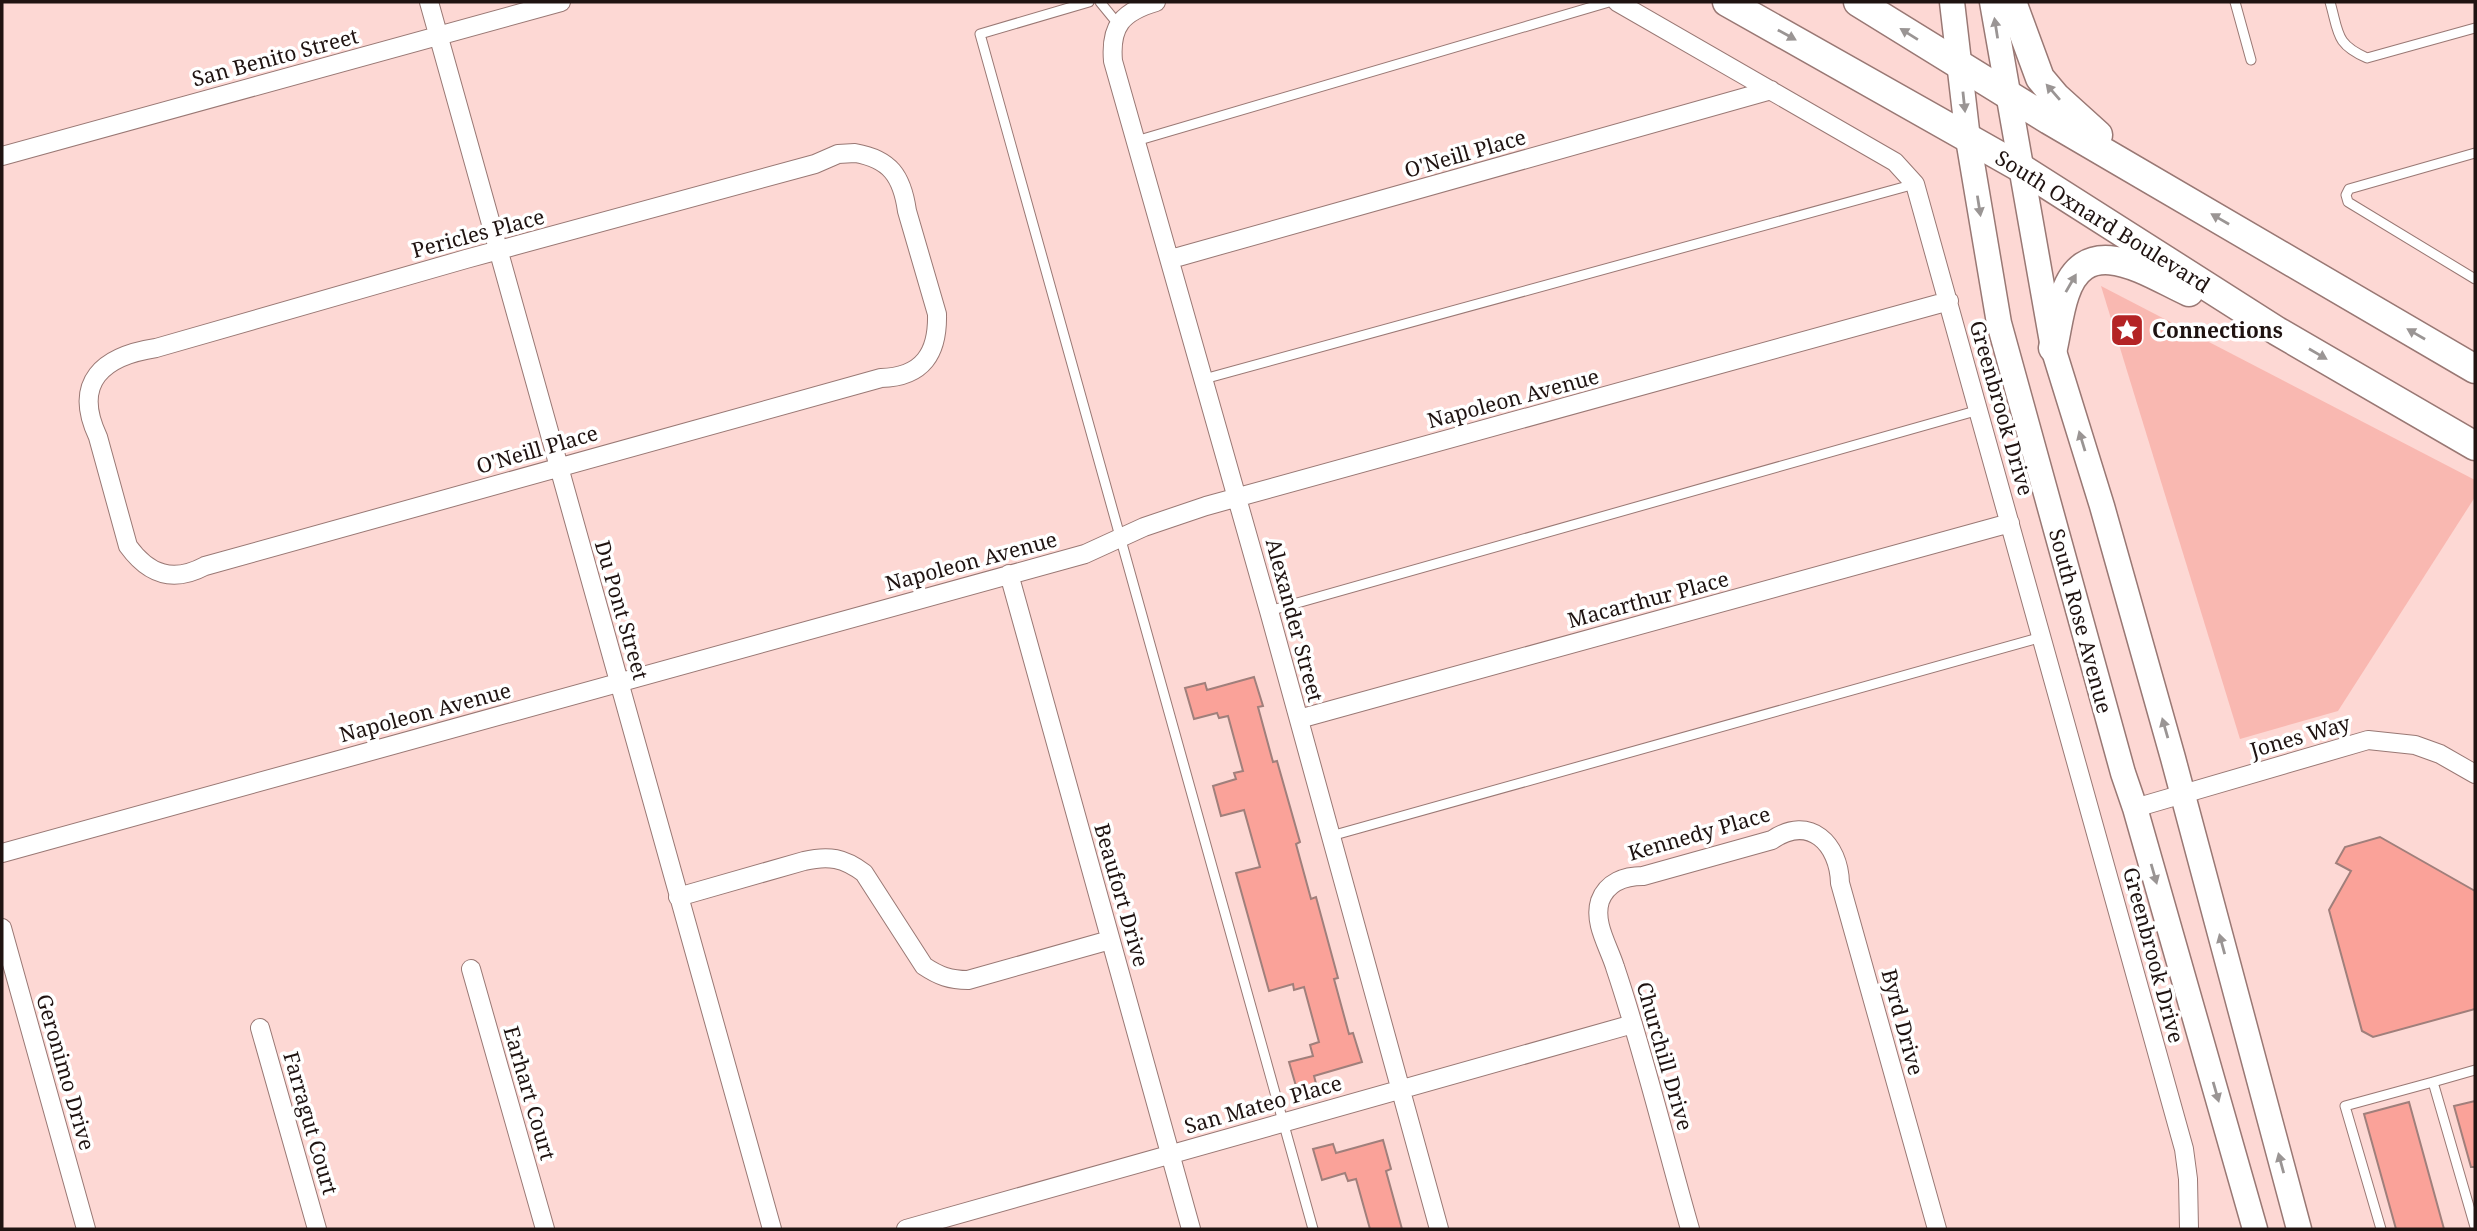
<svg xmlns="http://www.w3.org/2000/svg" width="2477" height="1231" font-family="'Noto Serif',serif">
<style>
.green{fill:#f9b8b1}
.building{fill:#faa299;stroke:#a07f7b;stroke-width:2}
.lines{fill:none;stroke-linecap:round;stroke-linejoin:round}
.service-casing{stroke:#997874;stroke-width:11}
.minor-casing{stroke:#997874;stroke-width:20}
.secondary-casing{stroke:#997874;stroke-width:27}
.primary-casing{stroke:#997874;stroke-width:31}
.service{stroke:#fff;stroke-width:9}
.minor{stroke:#fff;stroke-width:18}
.secondary{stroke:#fff;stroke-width:24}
.primary{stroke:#fff;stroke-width:28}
.oneway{fill:#9a9594}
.labels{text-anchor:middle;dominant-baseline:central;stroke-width:7;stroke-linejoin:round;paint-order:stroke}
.street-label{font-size:21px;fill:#1f1311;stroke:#fff}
.poi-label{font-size:21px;font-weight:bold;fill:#1f1311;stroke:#fff;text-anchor:start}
</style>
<rect width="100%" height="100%" fill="#fdd8d4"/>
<!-- green -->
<path class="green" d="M2101 286 2475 480V497L2338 711 2240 739Z"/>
<!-- building -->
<path class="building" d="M1254 677 1263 706 1258 707 1273 762 1277 761 1300 842 1296 844 1311 899 1316 897 1338 978 1334 979 1349 1034 1353 1033 1362 1062 1314 1076 1317 1087 1298 1093 1289 1062 1313 1056 1310 1045 1319 1042 1304 987 1294 990 1293 984 1269 991 1236 873 1260 867 1244 810 1221 816 1213 786 1236 779 1234 773 1243 771 1228 716 1219 718 1217 713 1194 719 1185 688 1205 683 1207 690Z
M2380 837 2475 891V1009L2373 1037 2362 1031 2329 910 2351 871 2336 863 2345 847Z
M2475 1101V1167H2471L2454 1106Z
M2409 1102 2444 1229H2396L2364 1114Z
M1383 1140 1391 1169 1386 1171 1402 1229H1370L1356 1179 1348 1181 1345 1173 1322 1180 1313 1149 1333 1144 1336 1153Z"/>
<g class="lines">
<!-- service casing -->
<g class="service-casing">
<path id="service" d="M1089 2 980 34 1313 1229
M1100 2 1118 24
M2235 2 2251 60
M2330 2C2339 33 2335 44 2367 58L2475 28
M1136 141 1609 2
M2475 153 2349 189 2346 195 2348 202 2475 279
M1204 379 1915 184
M1269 611 1979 410
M1331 836 2042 637
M2433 1082 2475 1070
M2381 1229 2345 1106 2433 1082 2475 1227"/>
</g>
<!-- minor casing -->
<g class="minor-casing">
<path id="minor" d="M429 2 772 1229
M1156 2C1122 12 1110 26 1113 61L1269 611 1439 1229
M1617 2 1895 162 1915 184 2184 1149 2188 1179 2189 1229
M855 153C890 159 902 176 907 211L937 314C938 353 923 377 881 378L205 566C173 583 149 575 128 546L98 437C72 382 103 356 156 348L466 259 815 164 838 154Z
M2 156 561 2
M1171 259 1771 90
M1009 574 1191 1229
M1299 719 2010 523
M2135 808 2368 740 2415 745 2440 754 2475 774
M2 853 1085 554 1144 527 1206 506 1949 301
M678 897 804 861C829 855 844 858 864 873L924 966C939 976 950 980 968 980L1110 940
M2 928 86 1229
M471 969 545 1229
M260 1028 317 1229
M906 1229 1633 1024
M1690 1229C1665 1142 1644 1053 1615 967 1609 947 1593 923 1600 901 1607 882 1625 876 1643 876L1772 840C1810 814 1839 844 1840 883L1937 1229"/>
</g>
<!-- secondary casing -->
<g class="secondary-casing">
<path id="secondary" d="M1952 2 1968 139 1999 323 2123 773 2135 808 2255 1229
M1992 2 2053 348 2102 506 2173 758 2299 1229"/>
</g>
<!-- primary casing -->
<g class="primary-casing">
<path id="primary" d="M1727 2 2021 168 2277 331 2475 446
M1858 2 2049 120 2475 369
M2012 2 2040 78 2056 97 2098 135
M2053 348C2057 330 2059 311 2065 294 2087 229 2149 274 2189 292"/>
</g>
<!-- service -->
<use href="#service" class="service"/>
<!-- minor -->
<use href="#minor" class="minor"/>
<!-- secondary -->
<use href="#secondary" class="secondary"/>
<!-- primary -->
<use href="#primary" class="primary"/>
</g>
<!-- one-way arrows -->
<defs><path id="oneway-solid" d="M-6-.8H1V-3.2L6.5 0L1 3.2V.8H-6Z" transform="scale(1.75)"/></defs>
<g class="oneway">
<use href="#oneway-solid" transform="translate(1996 28) rotate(-99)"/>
<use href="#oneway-solid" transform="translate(1909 34) rotate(-148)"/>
<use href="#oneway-solid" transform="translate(1787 35) rotate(29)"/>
<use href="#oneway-solid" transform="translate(2053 92) rotate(-131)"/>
<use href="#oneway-solid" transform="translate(1964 102) rotate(84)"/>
<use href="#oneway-solid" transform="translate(1979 206) rotate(81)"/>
<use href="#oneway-solid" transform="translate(2220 219) rotate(-150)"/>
<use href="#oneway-solid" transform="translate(2071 283) rotate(-60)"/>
<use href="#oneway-solid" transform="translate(2416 334) rotate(-150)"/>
<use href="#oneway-solid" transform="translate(2318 354) rotate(30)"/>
<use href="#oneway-solid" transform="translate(2082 441) rotate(-107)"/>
<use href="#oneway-solid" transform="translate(2165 728) rotate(-106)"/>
<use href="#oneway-solid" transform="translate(2154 874) rotate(74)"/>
<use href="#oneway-solid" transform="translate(2222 944) rotate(-105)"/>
<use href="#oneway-solid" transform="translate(2216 1092) rotate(74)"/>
<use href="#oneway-solid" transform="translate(2281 1163) rotate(-105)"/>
</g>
<!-- icons -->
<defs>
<g id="sight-square" transform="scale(1.75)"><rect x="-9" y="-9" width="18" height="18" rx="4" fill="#b42425" stroke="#fff"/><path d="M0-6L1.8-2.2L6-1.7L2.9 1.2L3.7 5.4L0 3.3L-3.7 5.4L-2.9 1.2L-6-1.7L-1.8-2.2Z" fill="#fff"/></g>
</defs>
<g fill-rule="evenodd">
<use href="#sight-square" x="2127" y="330"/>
</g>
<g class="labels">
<!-- street labels -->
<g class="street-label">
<text transform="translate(275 57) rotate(-15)">San Benito Street</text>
<text transform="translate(1465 153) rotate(-16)">O'Neill Place</text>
<text transform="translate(2103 221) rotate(32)">South Oxnard Boulevard</text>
<text transform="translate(478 233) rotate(-15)">Pericles Place</text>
<text transform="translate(1513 398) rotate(-15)">Napoleon Avenue</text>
<text transform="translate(2002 408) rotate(74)">Greenbrook Drive</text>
<text transform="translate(537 449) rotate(-16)">O'Neill Place</text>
<text transform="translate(971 561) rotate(-15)">Napoleon Avenue</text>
<text transform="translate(1648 599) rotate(-15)">Macarthur Place</text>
<text transform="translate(622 610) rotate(74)">Du Pont Street</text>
<text transform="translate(1295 620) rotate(75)">Alexander Street</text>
<text transform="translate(2081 621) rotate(75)">South Rose Avenue</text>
<text transform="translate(425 712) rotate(-15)">Napoleon Avenue</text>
<text transform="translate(2300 736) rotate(-16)">Jones Way</text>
<text transform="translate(1699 833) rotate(-16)">Kennedy Place</text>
<text transform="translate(1122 895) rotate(74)">Beaufort Drive</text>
<text transform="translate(2154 955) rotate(75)">Greenbrook Drive</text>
<text transform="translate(1903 1022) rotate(75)">Byrd Drive</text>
<text transform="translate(1665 1056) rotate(74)">Churchill Drive</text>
<text transform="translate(66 1072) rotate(74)">Geronimo Drive</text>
<text transform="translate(530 1093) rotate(74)">Earhart Court</text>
<text transform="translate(1263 1104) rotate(-16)">San Mateo Place</text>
<text transform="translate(311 1123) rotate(74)">Farragut Court</text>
</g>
<!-- poi labels -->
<g class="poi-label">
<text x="2152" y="330">Connections</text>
</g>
</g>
<!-- border -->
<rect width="2477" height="1231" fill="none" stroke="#1f1311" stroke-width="7"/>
</svg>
